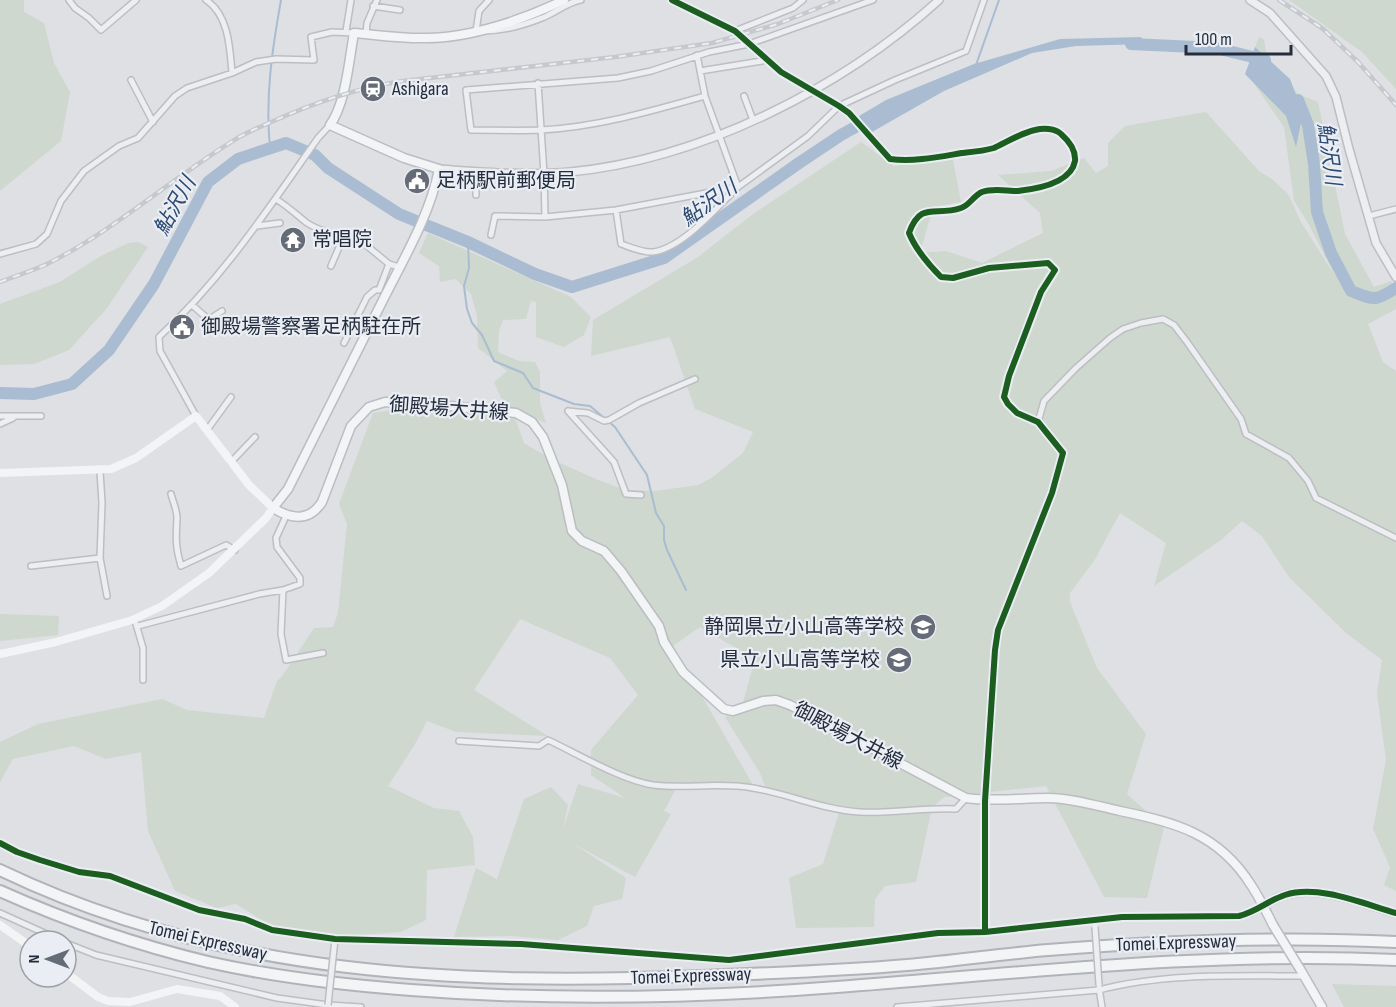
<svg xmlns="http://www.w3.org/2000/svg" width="1396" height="1007" font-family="'Sofia Sans Condensed','Noto Sans JP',sans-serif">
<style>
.green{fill:#ced8ce}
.water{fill:#aabcd1}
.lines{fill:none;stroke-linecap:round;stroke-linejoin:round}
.stream{stroke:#aabcd1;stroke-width:2}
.river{stroke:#aabcd1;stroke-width:12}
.minor-casing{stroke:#bcbec2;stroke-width:8}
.tertiary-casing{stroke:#bcbec2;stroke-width:10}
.primary-casing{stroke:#babdc2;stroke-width:11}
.motorway-casing{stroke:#b0b3b9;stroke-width:14}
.minor{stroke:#edeef1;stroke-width:5}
.tertiary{stroke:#edeef1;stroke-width:7}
.secondary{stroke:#f2f4f5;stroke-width:8}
.primary{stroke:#f2f4f5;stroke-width:8}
.motorway{stroke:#f2f4f5;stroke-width:10}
.rail-casing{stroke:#c6c8cc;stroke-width:4.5}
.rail{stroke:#eaeef4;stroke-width:2;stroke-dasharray:7;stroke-linecap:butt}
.minor-bridge-casing{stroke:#bcbec2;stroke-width:8;stroke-linecap:butt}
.primary-bridge-casing{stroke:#babdc2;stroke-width:11;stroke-linecap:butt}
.minor-bridge{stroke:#edeef1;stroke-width:5}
.primary-bridge{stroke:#f2f4f5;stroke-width:8}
.cycleway-casing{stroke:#eaeef4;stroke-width:10}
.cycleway{stroke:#1b5e20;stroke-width:6}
.labels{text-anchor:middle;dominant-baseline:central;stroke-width:4.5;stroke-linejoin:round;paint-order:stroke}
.poi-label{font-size:20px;fill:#242d3d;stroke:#eaeef4;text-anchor:start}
.street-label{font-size:20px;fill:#242d3d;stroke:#eaeef4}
.water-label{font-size:21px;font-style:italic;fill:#2d4a73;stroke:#eaeef4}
</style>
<rect width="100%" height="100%" fill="#dee0e4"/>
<!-- green -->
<path class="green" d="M0 0H24V12L44 23 54 63 70 92 61 141 0 191Z
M1289 0H1396V89L1362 52Z
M1259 37 1264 40 1267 56 1298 94 1318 102 1345 234 1374 287 1391 281 1396 290V309L1368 324 1383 362 1396 371V891L1384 885 1390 867 1373 829 1386 760 1377 693 1382 660 1346 633 1289 577 1262 536 1242 521 1221 540 1154 586 1166 543 1120 513 1094 561 1070 593V602L1097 668 1146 734 1127 794 1164 827 1147 898 1104 897 1046 786 944 797 932 808 916 882 885 886 875 899 874 927 796 928 789 878 823 864 840 809 807 805 766 789 760 773 725 717 742 706 755 659 700 627 673 646 753 785H678L664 811 671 814 635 877 572 843 626 878 622 899 594 906 587 926 558 940 511 936 454 937 476 868 497 879 524 799 551 787 568 805 563 829 578 784 625 798 591 775V750L638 695 610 658 520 619 474 690 548 736 456 732 427 721 415 744 388 786 434 808 459 811 473 837 475 865 427 870 426 920 401 932 343 936 273 927 236 904 217 908 175 891 148 831 141 752 106 759 74 746 13 759 0 782V742L38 724 162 699 187 710 264 718 277 681 283 675 314 628 333 627 338 613 347 524 339 504 373 413 409 407 515 418 524 443 551 459 598 480 625 490 655 491 698 485 713 477 743 453 753 432 695 409 670 337 591 356 593 320 698 257 753 214 861 142 894 166 952 155 961 202 933 207 920 253 946 251 982 263 1043 233 1040 213 998 175 1051 171 1084 158 1096 173 1108 166V143L1125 126 1206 112 1259 171 1273 180 1288 194 1301 222 1335 276 1308 223 1294 201 1284 127 1246 72Z
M428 233 571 297 591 317 584 335 564 347 536 337V302L531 301 526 319 503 320 499 331 498 352 519 361 535 362 540 372V403L546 423 517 412 502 400 494 382 507 371 478 348 477 316 471 294 456 279 440 282 439 266 419 253Z
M138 242 148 247 107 308 69 350 34 364 0 365V304L60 282 99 257 128 243Z
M0 614 59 616 58 635 0 641Z
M1332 984 1396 986V1007H1344Z"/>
<!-- water -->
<path class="water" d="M1141 37 1144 44 1076 46 1032 53 944 91 872 132 859 116 886 100 974 64 1060 39Z
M1255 47 1290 79 1303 113 1296 147 1286 116 1245 74Z"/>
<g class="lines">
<!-- stream -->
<path class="stream" d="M976 65 999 0
M270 148C265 98 272 50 281 0
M468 242 469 268 464 286 467 309 472 323 482 335 494 361 523 373 533 388 574 404 590 406 615 427 647 475 656 513 664 526V540L667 550 686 590"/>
<!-- river -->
<path class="river" d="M1131 44 1216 48 1265 60
M1298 100 1308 125 1314 164 1317 212 1331 253 1351 291C1375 300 1374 302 1396 288
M0 393 34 394 72 384 109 350 154 284 208 182 238 159 286 143 315 155 328 168 399 214 468 242 535 274 572 287 664 258 799 163 841 135 877 115"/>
<!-- minor casing -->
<g class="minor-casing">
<path id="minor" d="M69 0 75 8 89 18 101 30 136 0
M206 0C229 15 230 49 232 73
M489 0 479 11 476 31C498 32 522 26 542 18 556 13 567 2 581 0
M672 0 735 31 781 72 839 106 849 113 890 159C914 162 938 157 962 153 972 152 984 151 994 148 1007 142 1021 133 1035 130 1043 128 1055 128 1061 134 1069 141 1076 150 1075 161 1071 183 1036 189 1018 191 1006 191 993 188 982 192 973 196 970 205 961 208 936 217 921 200 909 233 916 250 928 264 941 277L953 278 989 268 1048 263 1055 270C1050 278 1044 286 1040 294 1033 310 1001 386 1005 399 1009 412 1027 417 1038 422L1044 401 1076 368 1110 338 1123 329 1141 323 1163 319 1174 325 1187 342 1241 419 1246 434 1289 458 1308 481 1316 498 1396 538
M373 6 400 10
M346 31 351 0
M735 31 793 8 803 0
M366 34 367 23 377 0
M700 71 768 60
M131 80 153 122
M538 83 544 174 545 217
M705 96C652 111 597 127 541 130 518 131 494 130 471 130L466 90 618 78 651 71 709 52 749 44 873 0
M744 96 753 120
M476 172V195
M276 199C287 206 297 215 307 223 318 230 331 234 343 238
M616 210 621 244C630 247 643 253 653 252 683 248 717 207 738 187L705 96 697 55
M1369 216 1396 209
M257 226 280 223
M491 235 495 216 545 217 616 210 738 187 808 136 839 106 895 80 966 51 984 0
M0 254 36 244 47 234 61 201 84 171 119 146 138 138 175 96 187 88 232 73 256 62 276 59 314 60 311 37 332 32 354 33
M331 266 343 238 361 241 389 264 399 267
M192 305 207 318H211L222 311
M344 343 367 297 375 290H379L389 264
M568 411 588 413 604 421 609 420 639 403 695 379
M568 411 614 462 626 494 641 495
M0 416H41
M196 416 160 351 159 337C223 278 268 209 318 138L330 125
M0 424 13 418
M207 430 231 397
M231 462 255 437
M100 471 102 503 100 558 107 596
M171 494C173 502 177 510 177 518 176 538 175 545 181 566L226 545 235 550
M286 516 276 538 277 547 300 578V584L283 590 281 634 286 660 323 653
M31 566 100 558
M136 624 143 648V680
M138 626 259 594 283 590
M459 741 539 746 548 740C578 754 621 780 653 785 686 789 720 782 753 788 789 794 824 810 860 812 892 814 924 807 956 809L966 798
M0 843 17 852 40 860 79 872 110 876 199 910 245 919 272 930 335 939 521 944 729 960 938 933 985 932 1122 917 1239 916 1251 913 1263 906
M0 913 62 941
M66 943 96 955 277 998 328 1005 361 1007
M1099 988 1102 1007
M897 1007 1099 990C1163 973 1238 976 1303 976"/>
</g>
<!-- tertiary casing -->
<g class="tertiary-casing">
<path id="tertiary" d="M1250 0 1270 13 1326 76 1336 97 1349 149 1376 243 1396 277
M439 169C482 172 527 176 570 172 702 159 842 88 939 0
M1263 906C1271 901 1279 896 1288 894 1324 886 1362 904 1396 913
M985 932V801L995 650 998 630 1052 493 1063 453 1038 422"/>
</g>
<!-- primary casing -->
<g class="primary-casing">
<path id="primary" d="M564 0C525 19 471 38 427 38 403 39 378 35 354 33 349 60 346 103 330 125L404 158 439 169C430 215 404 258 383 300 351 363 320 426 288 489L273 508C291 519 309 522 322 502L351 426 369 407 385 402 431 404 516 413 532 422 543 437 562 485 572 531 582 541 604 551 621 571 659 626 664 642 683 672 724 709 733 711 763 701 776 700 790 705 966 798C994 802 1020 798 1048 798 1072 798 1097 806 1120 811 1175 822 1219 834 1251 885 1259 897 1266 911 1273 925
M1300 969 1322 1007"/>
</g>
<!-- motorway casing -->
<g class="motorway-casing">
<path id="motorway" d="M0 870C222 977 460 985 701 976 770 973 839 971 907 965 954 961 1001 954 1048 950 1163 941 1281 936 1396 942
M0 891C67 921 137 945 208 962 275 977 343 985 411 990 553 1001 695 998 837 987 1023 973 1209 951 1396 960"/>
</g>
<!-- minor -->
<use href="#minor" class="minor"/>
<!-- tertiary -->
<use href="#tertiary" class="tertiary"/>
<!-- secondary -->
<path class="secondary" d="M0 473 111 469 136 458 196 416 249 485 273 508 266 518 209 573 162 606 132 620 56 642 0 654
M0 925 30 946
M66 973 98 997 108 1001 130 1002 177 989 220 996 235 1007"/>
<!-- primary -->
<use href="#primary" class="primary"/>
<!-- motorway -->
<use href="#motorway" class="motorway"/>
<!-- rail casing -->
<g class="rail-casing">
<path id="rail" d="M1279 0 1322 28 1358 62 1396 105
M0 282C15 276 32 271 47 264 115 230 172 178 236 139 247 132 258 128 269 123 313 103 356 88 403 81L615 57 712 43 778 24 838 0"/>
</g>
<!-- rail -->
<use href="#rail" class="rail"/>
<!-- minor-bridge casing -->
<g class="minor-bridge-casing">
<path id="minor-bridge" d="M1095 927 1099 985
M328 1005 335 939"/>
</g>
<!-- primary-bridge casing -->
<g class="primary-bridge-casing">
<path id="primary-bridge" d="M1273 925 1300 969"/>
</g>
<!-- minor-bridge -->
<use href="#minor-bridge" class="minor-bridge"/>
<!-- primary-bridge -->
<use href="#primary-bridge" class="primary-bridge"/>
<!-- cycleway casing -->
<g class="cycleway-casing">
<path id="cycleway" d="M672 0 735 31 781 72 839 106 849 113 890 159C914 162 938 157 962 153 972 152 984 151 994 148 1007 142 1021 133 1035 130 1043 128 1055 128 1061 134 1069 141 1076 150 1075 161 1071 183 1036 189 1018 191 1006 191 993 188 982 192 973 196 970 205 961 208 936 217 921 200 909 233 916 250 928 264 941 277L953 278 989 268 1048 263 1055 270 1041 292 1009 376 1004 397 1008 404 1017 413 1038 422 1063 453 1052 493 998 630 995 650 985 801V932
M0 843 17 852 40 860 79 872 110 876 199 910 245 919 272 930 335 939 521 944 729 960 938 933 985 932 1122 917 1239 916C1256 912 1269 900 1285 895 1318 884 1364 904 1396 913"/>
</g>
<!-- cycleway -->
<use href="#cycleway" class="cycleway"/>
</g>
<!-- icons -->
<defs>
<g id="station-disc" transform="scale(1.35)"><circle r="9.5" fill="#656c77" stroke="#eaeef4"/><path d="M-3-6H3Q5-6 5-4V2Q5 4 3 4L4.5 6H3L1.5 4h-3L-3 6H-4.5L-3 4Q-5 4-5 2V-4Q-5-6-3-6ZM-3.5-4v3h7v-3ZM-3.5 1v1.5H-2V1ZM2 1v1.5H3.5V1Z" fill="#fff"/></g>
<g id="civic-disc" transform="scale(1.35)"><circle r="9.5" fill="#656c77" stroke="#eaeef4"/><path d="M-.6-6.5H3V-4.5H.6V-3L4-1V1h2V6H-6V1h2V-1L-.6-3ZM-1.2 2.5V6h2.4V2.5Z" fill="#fff"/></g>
<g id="temple-disc" transform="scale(1.35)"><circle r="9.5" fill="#656c77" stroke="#eaeef4"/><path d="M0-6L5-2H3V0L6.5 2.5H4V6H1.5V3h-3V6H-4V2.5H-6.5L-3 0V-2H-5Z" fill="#fff"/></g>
<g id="school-disc" transform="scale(1.35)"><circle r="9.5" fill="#656c77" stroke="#eaeef4"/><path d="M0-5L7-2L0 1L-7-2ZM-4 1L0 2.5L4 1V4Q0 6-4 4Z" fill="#fff"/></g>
</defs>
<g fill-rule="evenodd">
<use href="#station-disc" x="373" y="89"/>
<use href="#civic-disc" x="417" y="181"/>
<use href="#temple-disc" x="293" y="240"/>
<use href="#civic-disc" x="182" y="327"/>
<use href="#school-disc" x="923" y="627"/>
<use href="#school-disc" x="899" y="660"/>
</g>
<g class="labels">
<!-- poi labels -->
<g class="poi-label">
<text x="392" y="89">Ashigara</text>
<text x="436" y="181">足柄駅前郵便局</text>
<text x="312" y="240">常唱院</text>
<text x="201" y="327">御殿場警察署足柄駐在所</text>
<text x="904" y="627" text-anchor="end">静岡県立小山高等学校</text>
<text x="880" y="660" text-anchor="end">県立小山高等学校</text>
</g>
<!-- street labels -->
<g class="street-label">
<text transform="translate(449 409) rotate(4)">御殿場大井線</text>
<text transform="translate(848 736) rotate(28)">御殿場大井線</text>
<text transform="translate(208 941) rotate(13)">Tomei Expressway</text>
<text transform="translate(1176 943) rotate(-2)">Tomei Expressway</text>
<text transform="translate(691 976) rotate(-2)">Tomei Expressway</text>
</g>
<!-- water labels -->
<g class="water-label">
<text transform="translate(1329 154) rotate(82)">鮎沢川</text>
<text transform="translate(709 203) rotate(-35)">鮎沢川</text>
<text transform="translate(175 206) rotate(-61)">鮎沢川</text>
</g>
</g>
<!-- north arrow -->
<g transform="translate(48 959) rotate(270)"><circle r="28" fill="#eaeef4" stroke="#9ba1ab" stroke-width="1.5"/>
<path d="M0-4.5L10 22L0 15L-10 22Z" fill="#656c77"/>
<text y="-9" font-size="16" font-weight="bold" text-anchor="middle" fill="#242d3d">N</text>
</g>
<!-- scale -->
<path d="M1186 45v9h105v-9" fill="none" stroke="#242d3d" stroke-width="3"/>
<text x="1195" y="45" font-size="18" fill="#242d3d" stroke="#eaeef4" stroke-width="4.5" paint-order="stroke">100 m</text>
</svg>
